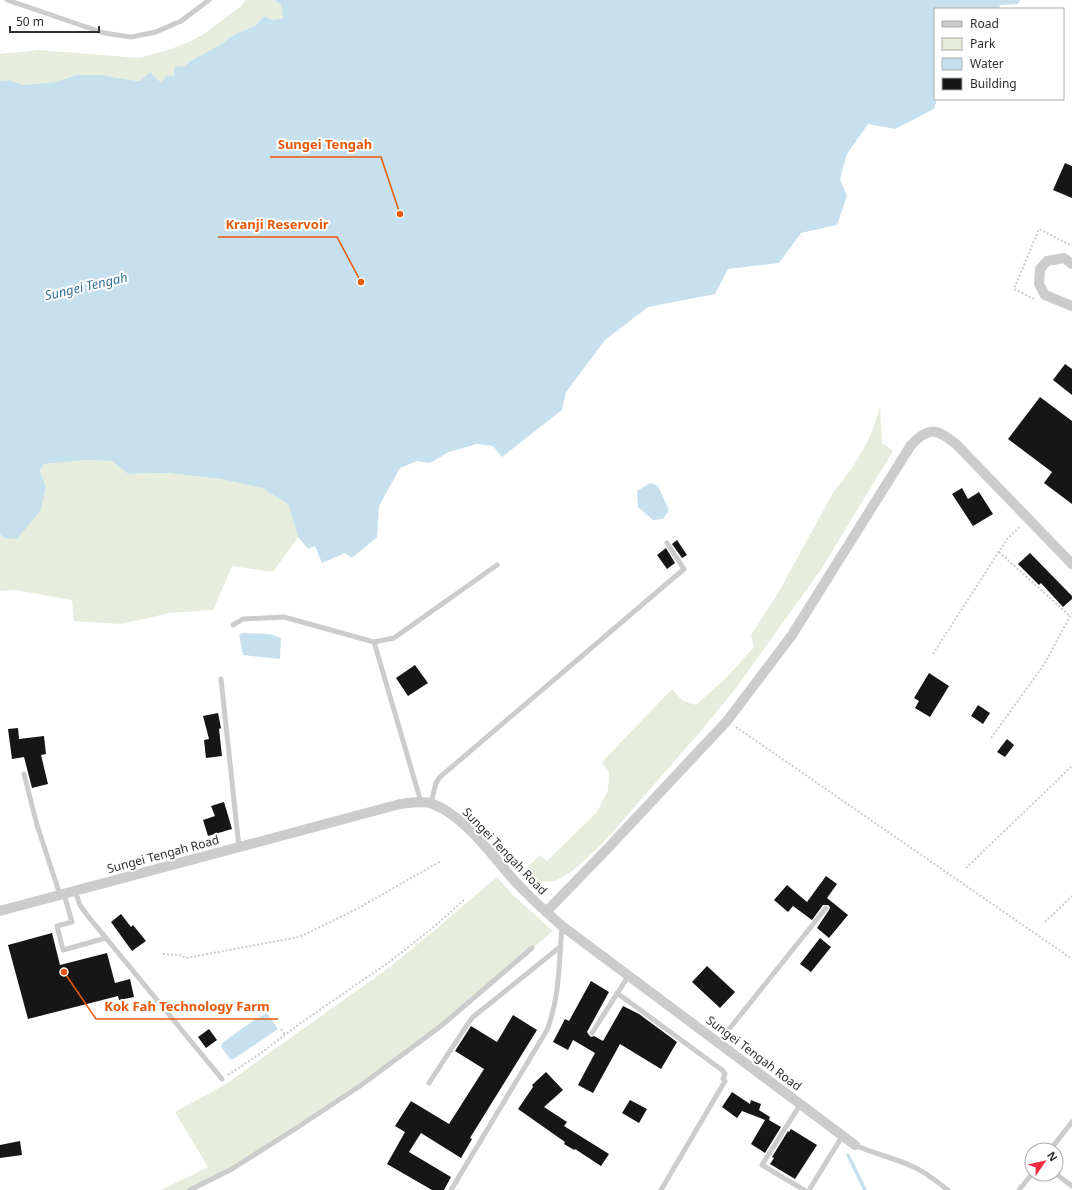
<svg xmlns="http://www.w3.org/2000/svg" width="1072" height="1190" font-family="'Noto Sans',sans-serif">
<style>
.green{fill:#e6eddc}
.water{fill:#c7e0ed}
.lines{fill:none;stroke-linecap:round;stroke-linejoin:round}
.stream{stroke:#c7e0ed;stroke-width:3.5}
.building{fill:#161616}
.path{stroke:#ccc;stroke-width:2;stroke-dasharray:2 2;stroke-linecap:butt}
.lane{stroke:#ccc;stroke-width:5}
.street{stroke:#ccc;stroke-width:10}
.labels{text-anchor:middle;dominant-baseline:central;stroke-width:4;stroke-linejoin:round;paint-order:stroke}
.street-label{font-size:12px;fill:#2f2f2f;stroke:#fff}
.water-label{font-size:13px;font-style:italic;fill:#387595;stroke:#fff}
.leader{fill:none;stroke:#e8590c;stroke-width:1.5}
.callout-dot{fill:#e8590c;stroke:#fff;stroke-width:1.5}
.callout-label{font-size:13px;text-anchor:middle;font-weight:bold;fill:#e8590c;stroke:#fff;stroke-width:4;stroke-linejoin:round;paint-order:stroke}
</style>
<rect width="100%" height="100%" fill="#fff"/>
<!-- green -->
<path class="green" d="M246 0H275L281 5 283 18 273 20 264 16 255 26 235 34 223 43 192 60 174 76 161 83 140 81H136L102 75H77L55 82 23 85 9 80 0 81V54L39 50 139 58 171 49 189 42 204 34 240 7Z
M880 406 882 443 893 451 822 568 736 688 700 732 602 844 570 873 555 881 539 882 526 869 540 855 547 861 597 812 608 790 609 772 602 762 672 689 682 700 696 705 727 677 754 647 751 635 777 595 834 491C855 467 873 437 880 406Z
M87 460 112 461 128 474 166 473 221 479 262 488 288 504 298 537 273 572 232 566 213 610 170 613 120 624 74 621 72 600 16 590 0 591V534L4 538 46 487 40 470 44 464Z
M497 877 512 894 553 931 441 1026 360 1086 232 1169 190 1190H161L208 1167 175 1112 226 1084 390 967 437 928Z"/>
<!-- water -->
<path class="water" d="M275 0H1020L1018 4 1000 5 999 9H935V99H937L934 109 895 129 868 124 847 154 840 179 847 196 837 225 801 233 779 263 728 269 715 294 648 307 605 340 566 392 562 410 502 457 493 446 477 444 449 452 430 463 417 461 400 468 379 506 377 537 352 558 345 553 322 563 315 546 308 549 298 537 288 504 262 488 221 479 166 473 128 474 112 461 87 460 44 464 40 470 46 487 40 511 17 539 4 538 0 534V81L9 80 23 85 55 82 77 75H102L136 81H140L150 72 161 83 166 76H174L175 67 185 66 192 60 223 43 235 34 255 26 264 16 273 20 283 18 281 5Z
M650 483 658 486 669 510 663 519 653 520 638 507 637 491Z
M242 633 270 634 281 638 280 659 243 655 239 635Z
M267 1013 278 1029 253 1046 233 1059H230L221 1047 222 1043 251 1022Z"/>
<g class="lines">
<!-- stream -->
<path class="stream" d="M848 1155 865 1190"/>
</g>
<!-- building -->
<path class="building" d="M1065 163 1072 166V198L1053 190Z
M1065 364 1072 369V395L1053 380Z
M1040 397 1072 421V504L1044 483 1052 472 1008 439Z
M962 488 968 499 979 492 993 514 973 526 952 494Z
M677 540 687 555 682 558 672 544Z
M666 548 675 563 667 569 657 555Z
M1030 553 1072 596V599L1063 607 1041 583 1039 585 1018 564Z
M415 665 428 683 408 696 396 678Z
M929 673 949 686 930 717 915 708 919 701 914 698Z
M978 705 990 713 983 724 971 716Z
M218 713 221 728 219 729 222 756 206 758 204 740 209 739 203 716Z
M18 728 19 739 44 736 46 754 41 755 48 784 32 788 24 757 12 759 8 729Z
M1007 739 1014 745 1005 757 997 752Z
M224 802 232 829 208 836 203 820 215 816 211 806Z
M826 876 837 884 827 898 848 915 829 938 817 928 829 910 830 907 828 905H823L812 920 793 906 788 912 774 900 787 885 807 902Z
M121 914 131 927 133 925 146 941 132 951 111 922Z
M52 933 60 965 107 953 115 983 130 979 134 997 119 1000 118 996 28 1019 8 945Z
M820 938 831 947 811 972 800 964Z
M707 966 735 992 720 1008 692 982Z
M591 981 609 992 587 1032 589 1035 591 1037 594 1036 603 1041 623 1006 639 1014 677 1042 661 1069 620 1044 593 1093 578 1085 595 1053 573 1040 568 1050 553 1042 565 1019 569 1021Z
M513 1015 537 1030 470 1138 472 1139 461 1158 421 1133 409 1152 451 1177 444 1190H432L387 1164 405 1132 395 1126 411 1101 449 1124 484 1069 455 1051 471 1026 497 1042Z
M209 1029 217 1040 206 1048 198 1037Z
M546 1072 563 1090 544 1107 567 1122 564 1126 609 1154 601 1166 575 1149 574 1150 564 1144 565 1142 518 1109 533 1087 532 1085Z
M732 1092 750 1104 751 1100 761 1104 759 1110 770 1117 769 1120 781 1127 765 1153 751 1144 765 1120 742 1111 737 1118 722 1107Z
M630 1100 647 1109 639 1123 622 1113Z
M791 1129 817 1145 795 1179 770 1164 774 1158 772 1157 788 1131 789 1132Z
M20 1141 22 1155 0 1158V1145Z"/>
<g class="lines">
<!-- path -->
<path class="path" d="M1034 299 1014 289 1039 229 1072 246
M999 552 1070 616
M933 654 1007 539 1021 526
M736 727 1072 959
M991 738 1043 666 1072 613
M966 868 1072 766
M1045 922 1072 896
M163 954 179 955 186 958 299 937 355 910 441 861
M281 1029 285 1035
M228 1075 261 1053 302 1022 388 963 435 926 465 899"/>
<!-- lane -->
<path class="lane" d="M7 0 104 33 131 37 156 32 181 21 209 0
M233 625 243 619 284 617 374 642 394 638 497 565
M374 642 421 802
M221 679 239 847
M24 774 37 825 60 895
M431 803 436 783 440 777 684 569 667 543
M75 891 80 905 87 915 222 1079
M64 894 72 922 57 926 63 950 106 938
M617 993 722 1070 725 1074 723 1079 725 1081 661 1190
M592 1033 629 975
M718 1043 826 908
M429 1083 467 1025 473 1017 560 947
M800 1105 762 1165 804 1190
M855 1145C874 1154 895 1158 914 1167 927 1173 937 1182 948 1190
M1050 1150 1072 1122
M1056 1174 1072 1186
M190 1190 232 1169 298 1127 360 1086 441 1026 532 948
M451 1190 547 1030C560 997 559 960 562 926
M809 1190 843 1135
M1019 1190 1032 1174"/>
<!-- street -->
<path class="street" d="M1072 264 1064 258 1047 261 1040 269 1039 284 1045 295 1072 306
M0 911 400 804C410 803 423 800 433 804 464 816 491 854 513 879 528 896 545 911 562 926L855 1145
M546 912 608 848 727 721 792 635 911 445C929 426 937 429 956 444L1072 564"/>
</g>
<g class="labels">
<!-- street labels -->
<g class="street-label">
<text transform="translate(505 851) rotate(46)">Sungei Tengah Road</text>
<text transform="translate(163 854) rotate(-15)">Sungei Tengah Road</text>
<text transform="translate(754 1053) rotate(37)">Sungei Tengah Road</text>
</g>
<!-- water labels -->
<g class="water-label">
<text transform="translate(86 286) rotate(-13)">Sungei Tengah</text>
</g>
</g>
<!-- callouts -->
<path class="leader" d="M400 214L381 157H270M361 282L337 237H218M64 972L96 1019H278"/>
<g class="callout-dot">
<circle cx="400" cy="214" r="4"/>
<circle cx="361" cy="282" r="4"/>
<circle cx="64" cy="972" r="4"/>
</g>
<g class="callout-label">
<text x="325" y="149">Sungei Tengah</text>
<text x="277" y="229">Kranji Reservoir</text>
<text x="187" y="1011">Kok Fah Technology Farm</text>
</g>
<!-- legend -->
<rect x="934" y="8" width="130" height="92" fill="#ffffff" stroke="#acacac"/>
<rect x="942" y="21" width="20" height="6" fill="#cccccc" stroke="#acacac"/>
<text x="970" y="28" font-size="12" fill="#2f2f2f">Road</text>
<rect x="942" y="38" width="20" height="12" fill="#e6eddc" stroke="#acacac"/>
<text x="970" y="48" font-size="12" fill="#2f2f2f">Park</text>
<rect x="942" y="58" width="20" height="12" fill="#c7e0ed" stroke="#acacac"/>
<text x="970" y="68" font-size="12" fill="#2f2f2f">Water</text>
<rect x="942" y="78" width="20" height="12" fill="#161616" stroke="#acacac"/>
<text x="970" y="88" font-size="12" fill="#2f2f2f">Building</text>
<!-- north arrow -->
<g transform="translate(1044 1162) rotate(56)"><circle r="19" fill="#ffffff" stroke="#acacac"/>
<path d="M0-3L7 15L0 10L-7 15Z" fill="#ee2940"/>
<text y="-6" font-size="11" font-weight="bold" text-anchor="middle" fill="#2f2f2f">N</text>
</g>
<!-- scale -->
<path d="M10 26v6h89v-6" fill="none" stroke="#2f2f2f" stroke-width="2"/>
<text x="16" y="26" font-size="12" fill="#2f2f2f" stroke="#ffffff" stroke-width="3" paint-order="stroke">50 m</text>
</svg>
